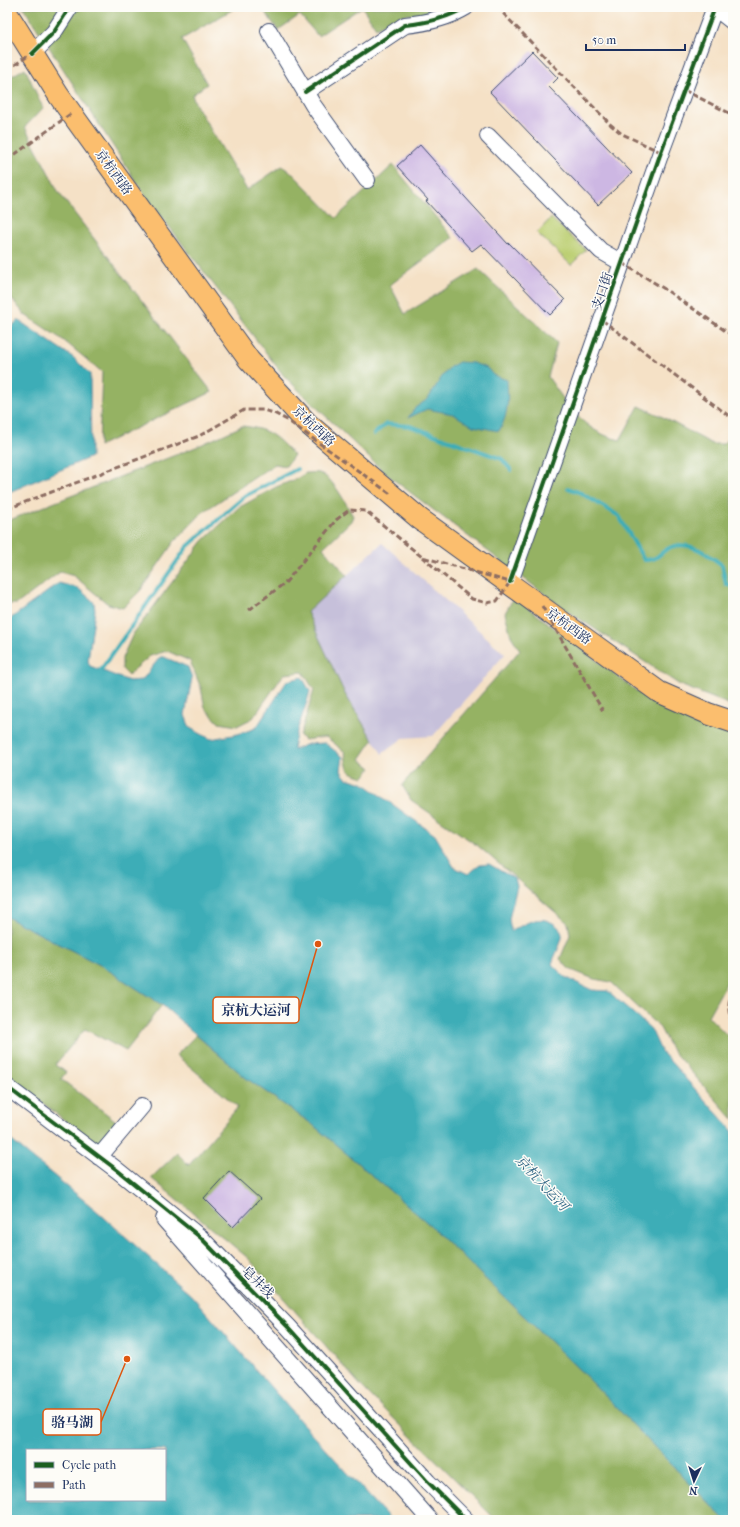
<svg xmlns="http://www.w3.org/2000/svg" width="740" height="1527" font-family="'IM FELL French Canon','Noto Serif SC',serif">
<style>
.industrial{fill:#c6c0da}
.green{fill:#bccf72;stroke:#6c7f68}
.forest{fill:#95b264;stroke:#587061}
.water{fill:#3dadb7;stroke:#2c6e8a;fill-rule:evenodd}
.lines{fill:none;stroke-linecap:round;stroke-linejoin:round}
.stream{stroke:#3dadb7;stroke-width:4}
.building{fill:#cdb7e3}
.minor-casing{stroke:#3c4a6e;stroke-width:18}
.major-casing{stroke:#3c4a6e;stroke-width:23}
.minor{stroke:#fff;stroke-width:16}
.major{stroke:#fbbe6e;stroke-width:21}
.quiet{stroke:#8d6e63;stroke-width:3;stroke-dasharray:6 3;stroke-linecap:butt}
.cycleway-casing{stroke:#fdfcf7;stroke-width:6}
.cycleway{stroke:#1b5e20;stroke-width:4}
.labels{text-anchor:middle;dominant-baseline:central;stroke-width:3;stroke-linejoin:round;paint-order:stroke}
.street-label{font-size:13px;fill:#1b2f5e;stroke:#fdfcf7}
.water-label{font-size:14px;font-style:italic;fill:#296182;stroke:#fdfcf7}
.leader{fill:none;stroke:#de5710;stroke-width:1.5}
.callout-dot{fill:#de5710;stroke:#fdfcf7;stroke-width:1.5}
.callout{fill:#fdfcf7;stroke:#de5710;stroke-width:1.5}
.callout-label{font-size:14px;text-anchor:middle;font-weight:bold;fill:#1b2f5e}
</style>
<rect width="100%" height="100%" fill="#fdfcf7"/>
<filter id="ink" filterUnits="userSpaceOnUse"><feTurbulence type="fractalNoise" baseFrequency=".025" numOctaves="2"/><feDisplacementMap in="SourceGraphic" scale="8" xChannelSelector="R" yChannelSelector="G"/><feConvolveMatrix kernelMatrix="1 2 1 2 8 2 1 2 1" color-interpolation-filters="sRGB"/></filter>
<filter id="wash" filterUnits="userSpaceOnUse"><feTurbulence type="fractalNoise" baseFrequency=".012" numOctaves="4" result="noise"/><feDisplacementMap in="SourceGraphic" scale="16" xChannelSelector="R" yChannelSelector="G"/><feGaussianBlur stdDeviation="0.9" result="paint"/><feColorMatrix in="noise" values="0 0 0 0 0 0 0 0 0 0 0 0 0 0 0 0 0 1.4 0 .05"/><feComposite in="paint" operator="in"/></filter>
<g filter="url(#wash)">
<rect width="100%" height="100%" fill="#f5e1c6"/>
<!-- industrial -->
<path class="industrial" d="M382 543 505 654 433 736 403 738 382 754 345 694 307 612Z"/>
<!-- green -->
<path class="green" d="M551 218 586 250 571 265 537 233Z"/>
<!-- forest -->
<path class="forest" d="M23 7H237L182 39 207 84 192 95 196 105 247 190 282 166 294 175 336 218 393 165 453 238 390 285 405 314 478 269 557 343 548 377C568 405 583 432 620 440L639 406 661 416 712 444H724L733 430V706L680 685 563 608 386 474 284 376 144 194Z
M261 7H441L430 14 403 15 376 28 362 7 318 36 300 15 278 30Z
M25 68 43 108 25 127 59 193 212 392 99 446 102 372 63 340 25 315 7 293V79Z
M242 426C270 429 275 436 294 455L286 466 275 464 203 512 174 542 140 591 123 608 108 604 74 576 60 572 17 604H7V521L196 447Z
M306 473C310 473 315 472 319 473 333 477 346 504 353 516L351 521 323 548 347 575 307 612 345 694 373 740 360 759 371 768 364 777C346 772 347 769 345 752L326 737 305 740 300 736 314 690 303 672 284 674 253 718 237 726 219 723 205 708 201 688 190 661 167 651 150 656 128 675 122 669V658L133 634 203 541 238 508 276 487 296 479Z
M514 597 651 702 733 736V971L708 1016 733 1041V1119L671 1049 660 1028 611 982 594 979 569 969 560 959 570 935 568 923 478 846 411 800 402 785 520 650 511 636 505 613Z
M7 917 102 966 162 1005 126 1051 85 1029 55 1065 66 1072 61 1079 116 1121 96 1145 7 1075Z
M196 1035 246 1078 312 1124 430 1225 591 1381 725 1520H496L362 1387 248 1258 151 1178 177 1153 189 1165 238 1107 176 1055Z"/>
<!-- water -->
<path class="water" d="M18 320 74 358 90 374 91 457 7 493V331Z
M459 362 473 363 487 368 493 375 507 380C508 399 509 414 499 431L473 426 453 414 427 409 408 418 415 408 428 399 441 378 450 367Z
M59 583 78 588 94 602 95 610 88 661 90 666 129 681 142 680 160 657H164L188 667 192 678 185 715 190 728 211 739 238 734 256 728 287 681 302 677 310 691C305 711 296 729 293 750L308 744 325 743 343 757 341 771 346 778 363 783 435 835 454 867 468 874 480 865 489 864 515 879 517 886 509 919 511 931C527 923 539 913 556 925 560 928 563 934 562 938 560 947 554 956 552 964L565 977 592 990 608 991 651 1029 661 1051 731 1129 733 1131V1520H725L591 1381 430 1225 312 1124 246 1078 162 1005 102 966 7 917V618L10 619Z
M7 1137 97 1211 192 1296 302 1423 391 1520H7ZM27 1450H165V1500H27Z"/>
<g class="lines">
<!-- stream -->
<path class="stream" d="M374 434 386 424 410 426 502 459 511 470
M568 488 581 493 619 516 644 560C661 560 658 552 671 547 690 540 709 555 722 565L726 584 733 587
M98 674 187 547 245 496 297 469"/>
</g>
<g id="blocks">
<!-- building -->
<path class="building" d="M532 51 558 78 549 87 632 173 598 205 490 92Z
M420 145 444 172 443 173 508 244 509 243 565 300 550 315 481 244 472 251 426 201 428 200 397 166Z
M229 1171 260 1199 233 1227 204 1198Z"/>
</g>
</g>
<g filter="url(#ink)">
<use href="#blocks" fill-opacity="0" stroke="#3c4a6e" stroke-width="1"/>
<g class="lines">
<!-- minor casing -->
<g class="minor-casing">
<path id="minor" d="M715 8 733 22
M269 31 313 105 367 180
M32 54 54 32 70 7
M305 92 405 25C426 23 448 18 466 7
M488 136 601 251 622 263
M510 582 661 152 715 7
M7 1087 117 1170 201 1238 288 1327 428 1482 466 1520
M99 1157 142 1106
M164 1219 430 1520"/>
</g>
<!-- major casing -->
<g class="major-casing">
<path id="major" d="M7 13 59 96 249 360 308 424 420 519 659 692 709 714 733 722"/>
</g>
<!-- minor -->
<use href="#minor" class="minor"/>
<!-- major -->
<use href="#major" class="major"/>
<!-- quiet -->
<path class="quiet" d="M497 7 611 125 622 134 661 152
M7 70 34 52
M684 90 733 115
M7 160 72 113
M622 263 663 288 733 336
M602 320 733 419
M7 509 199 436 244 410H263L274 413 287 420 392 495
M542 606 603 711
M249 610 286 582 336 520 349 510 366 511 422 557 510 582 497 601 487 603 472 599 422 557
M733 991C726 1004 729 1014 733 1028"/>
<!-- cycleway casing -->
<g class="cycleway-casing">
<path id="cycleway" d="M32 54 54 32 70 7
M305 92 405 25C426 23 448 18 466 7
M510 582 661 152 715 7
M7 1087 117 1170 201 1238 288 1327 428 1482 466 1520"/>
</g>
<!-- cycleway -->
<use href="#cycleway" class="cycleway"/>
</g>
</g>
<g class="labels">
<!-- street labels -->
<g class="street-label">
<text transform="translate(114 172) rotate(54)">京杭西路</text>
<text transform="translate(602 291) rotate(-71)">支口街</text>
<text transform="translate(314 426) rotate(43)">京杭西路</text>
<text transform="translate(569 626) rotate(36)">京杭西路</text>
<text transform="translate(258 1282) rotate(45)">皂井线</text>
</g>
<!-- water labels -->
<g class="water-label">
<text transform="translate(542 1183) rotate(47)">京杭大运河</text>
</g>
</g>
<!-- callouts -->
<path class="leader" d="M318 944L299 1010M127 1359L101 1422"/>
<g class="callout-dot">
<circle cx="318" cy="944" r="4"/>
<circle cx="127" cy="1359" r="4"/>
</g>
<g class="callout">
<rect x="213" y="997" width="86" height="26" rx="4"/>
<rect x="43" y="1409" width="58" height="26" rx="4"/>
</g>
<g class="callout-label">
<text x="256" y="1015">京杭大运河</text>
<text x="72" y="1427">骆马湖</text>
</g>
<!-- margin -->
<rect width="740" height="1527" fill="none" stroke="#fdfcf7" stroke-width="24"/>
<!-- legend -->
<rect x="26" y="1449" width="140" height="52" fill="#fdfcf7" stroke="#a3aaba"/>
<rect x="34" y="1462" width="20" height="6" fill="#1b5e20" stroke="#a3aaba"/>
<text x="62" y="1469" font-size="12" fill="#1b2f5e">Cycle path</text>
<rect x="34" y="1482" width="20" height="6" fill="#8d6e63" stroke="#a3aaba"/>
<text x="62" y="1489" font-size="12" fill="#1b2f5e">Path</text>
<!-- north arrow -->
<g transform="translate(694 1481) rotate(184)" stroke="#fdfcf7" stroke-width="3" paint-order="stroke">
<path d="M0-3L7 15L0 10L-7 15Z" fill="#1b2f5e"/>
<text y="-6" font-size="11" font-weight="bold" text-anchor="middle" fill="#1b2f5e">N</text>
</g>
<!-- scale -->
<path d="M586 44v6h99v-6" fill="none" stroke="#1b2f5e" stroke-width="2"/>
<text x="592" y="44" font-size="12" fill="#1b2f5e" stroke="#fdfcf7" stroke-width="3" paint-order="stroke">50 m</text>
</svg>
